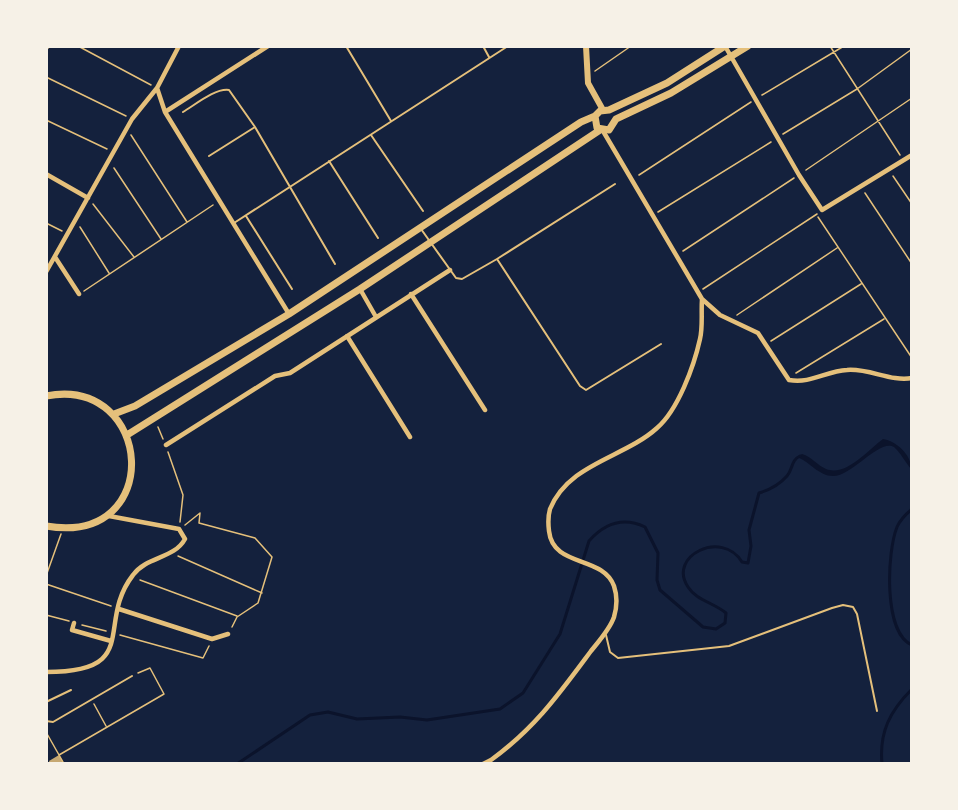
<svg xmlns="http://www.w3.org/2000/svg" width="958" height="810" font-family="'Exo 2',sans-serif">
<style>
.water{fill:#0b132b}
.lines{fill:none;stroke-linecap:round;stroke-linejoin:round}
.stream{stroke:#0b132b;stroke-width:3}
.building{fill:#c6a872}
.path{stroke:#e5c07b;stroke-width:1.5}
.service{stroke:#e5c07b;stroke-width:2}
.minor{stroke:#e5c07b;stroke-width:4.5}
.tertiary{stroke:#e5c07b;stroke-width:6}
.secondary{stroke:#e5c07b;stroke-width:7}
</style>
<rect width="100%" height="100%" fill="#14213d"/>
<!-- water -->
<path class="water" d="M883 439C896 441 912 455 911 469 906 463 900 452 894 447 880 438 851 477 833 476 819 476 810 462 797 457L802 454C812 457 817 465 826 469 846 477 868 450 883 439Z"/>
<g class="lines">
<!-- stream -->
<path class="stream" d="M912 509C906 514 900 520 897 527 887 552 883 633 912 645
M237 764 310 715 328 712 357 719 400 717 427 720 500 709 523 693 560 634 589 541C605 523 624 517 645 527L658 553 657 580 660 590 703 627 716 629 725 623 726 613C714 603 696 600 688 587 667 556 722 529 742 562L748 563 751 546 749 530 759 493C769 490 780 484 787 476 793 469 791 460 800 456
M882 764C879 732 890 711 912 689"/>
</g>
<!-- building -->
<path class="building" d="M59 755 63 762 50 764 49 761Z"/>
<g class="lines">
<!-- path -->
<path class="path" d="M78 46 151 85
M830 46 900 155
M595 71 631 46
M46 77 126 116
M762 95 844 46
M46 120 107 149
M783 134 857 89 912 49
M131 135 187 222
M114 168 161 239
M806 170 912 98
M639 175 751 102
M893 176 912 204
M865 193 912 264
M93 204 134 257
M658 212 771 142
M818 217 912 358
M46 223 62 231
M80 227 109 273
M683 251 794 178
M703 289 817 214
M84 291 213 205
M737 315 837 248
M771 341 861 284
M796 373 884 319
M158 427 163 439
M168 452 183 495 180 522
M185 525 200 513 199 523 255 538 272 557 258 603 237 617 232 627
M178 556 262 593
M46 576 61 534
M140 580 237 616
M46 584 111 606
M46 615 69 621
M82 625 106 631
M120 635 203 658 209 646
M94 704 106 726
M46 732 63 762 60 764
M59 755 164 694 150 668 138 673"/>
<!-- service -->
<path class="service" d="M346 46 391 121
M483 46 489 57
M183 112C195 105 215 88 229 90L255 127 335 264
M371 135 423 211
M209 156 255 127
M329 161 378 238
M246 216 292 289
M234 223 508 46
M421 229 456 278 462 279 497 259 580 386 586 390 661 344
M497 259 615 184
M606 635 610 652 618 658 729 646 832 608 843 605 853 607 857 614 877 711
M46 702 71 690
M46 721 53 722 132 676"/>
<!-- minor -->
<path class="minor" d="M725 46 799 175 822 210 912 155
M157 88 165 112 289 314
M165 112 268 46
M603 131 702 299 720 315 758 333 789 380C811 384 826 371 847 370 869 368 891 382 912 378
M46 174 88 198
M55 257 79 294
M46 272 132 119 157 88 179 46
M360 289 376 317
M411 294 485 410
M347 336 410 437
M166 445 275 376 290 373 450 270
M119 609 212 639 228 634
M74 623 72 630 111 641
M46 672C143 672 95 624 133 575 147 556 174 559 185 539L179 529 109 516
M483 764 491 760C535 728 559 694 591 651 599 641 610 629 614 617 617 607 617 595 614 586 603 555 553 568 549 531 548 523 548 516 550 509 569 463 624 458 657 428 678 410 694 366 700 339 703 327 701 312 702 299"/>
<!-- tertiary -->
<path class="tertiary" d="M586 46 588 83 603 110
M46 47 47 46"/>
<!-- secondary -->
<path class="secondary" d="M595 116 597 128 609 130 616 119 671 93 748 46
M46 396C154 375 166 547 46 526
M114 414 135 406 289 314 581 122 595 116 600 111 609 110 667 83 725 46
M127 435 360 289 600 130"/>
</g>
<!-- border -->
<rect width="958" height="810" fill="none" stroke="#f6f1e7" stroke-width="96"/>
</svg>
